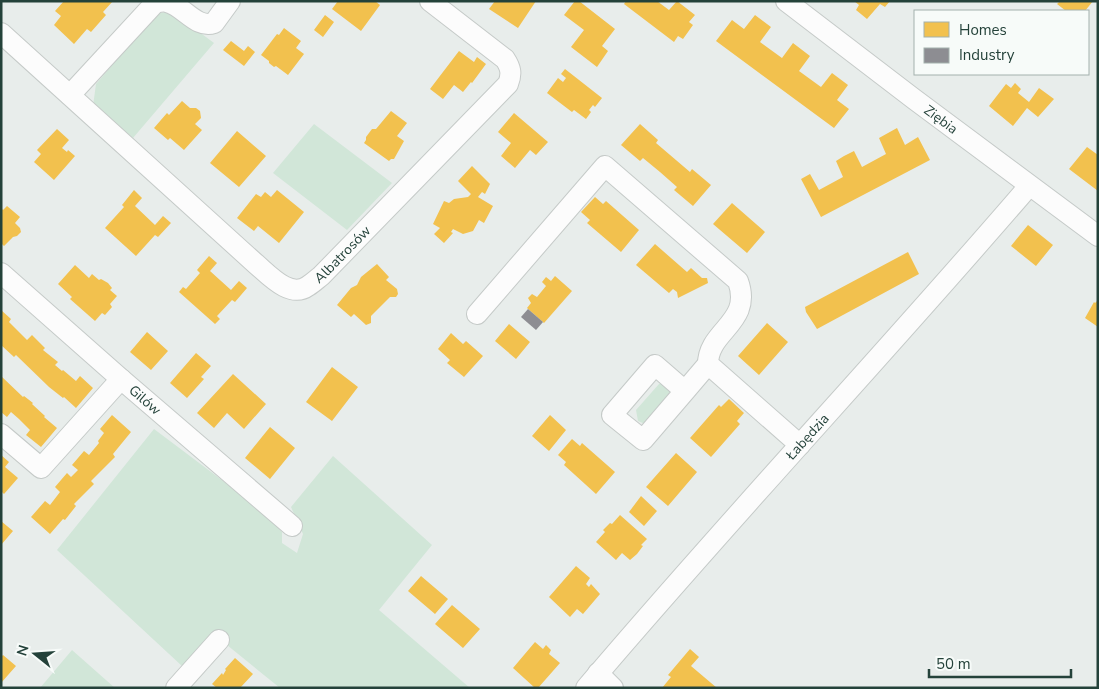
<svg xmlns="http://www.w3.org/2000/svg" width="1099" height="689" font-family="'Nunito Sans',sans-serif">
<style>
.green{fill:#d1e6d8}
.homes{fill:#f2c14e}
.industry{fill:#8d8d92}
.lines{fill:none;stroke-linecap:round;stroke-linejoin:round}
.minor-casing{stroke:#c5cac8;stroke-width:22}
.minor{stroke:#fcfcfc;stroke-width:20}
.labels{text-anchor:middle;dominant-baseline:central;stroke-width:5;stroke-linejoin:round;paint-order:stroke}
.street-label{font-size:14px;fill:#24423a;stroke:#f7fbf9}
</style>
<rect width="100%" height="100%" fill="#e8edeb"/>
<!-- green -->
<path class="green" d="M171 11 214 43 133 138 93 106 96 84 156 14Z
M314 124 392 183 347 230 273 173Z
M668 382 676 393 645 424 638 421 636 410 659 384Z
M154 429 263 511 282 532V543L297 553 303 534 291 507 333 456 432 545 379 610 470 688H280L227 645 182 666 57 550Z
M72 650 115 688H40Z"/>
<!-- homes -->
<path class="homes" d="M64 1H113L103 12 106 15 91 32 87 29 74 44 54 25 61 16 55 11Z
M338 1H375L380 5 361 31 332 9Z
M495 1H536L518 28 489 9Z
M575 1H579L615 29 602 46 608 51 597 67 571 47 584 30 564 15Z
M626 1H657L669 10 677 1 695 15 689 22 693 25 683 39 678 36 674 42 624 4Z
M854 1H890L885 7 880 4 867 19 856 10 859 5Z
M1060 1H1093L1085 11H1066L1057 4Z
M325 15 334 22 323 37 314 30Z
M755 15 771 27 760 42 782 58 793 43 810 56 799 71 821 87 832 73 848 85 837 100 849 109 834 128 716 41 732 20 744 29Z
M284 28 301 41 296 48 304 54 288 75 276 66 274 67 269 63V61L261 55 277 34 279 35Z
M231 41 244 51 248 46 255 52 244 66 223 50Z
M459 51 474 62 477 57 486 64 472 83 471 82 463 92 454 85 443 99 430 89Z
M565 69 602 98 595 107 593 105 589 110 591 112 586 119 574 110 572 112 547 93 558 78 563 82 566 78 561 74Z
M1015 83 1021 89 1018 93 1029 102 1039 88 1054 99 1038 117 1027 108 1013 126 989 106 1006 84 1011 88Z
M182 101 190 108H196L200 111 201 118 195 124 202 130 184 150 170 138 168 140 154 128 167 113 169 115Z
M391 111 407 123 397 136 404 141 394 159H391L389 161 364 143 366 140V137L372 129H376Z
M514 113 548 142 536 155 530 150 515 168 501 156 511 143 498 132Z
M640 124 658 140 656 143 690 172 692 169 711 185 693 206 674 190 677 187 660 172 643 158 640 161 621 145Z
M897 128 905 145 918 137 930 160 821 217 801 179 810 174 819 190 843 177 836 161 844 156 854 151 862 167 886 154 879 138Z
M57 129 69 140 62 148 67 152 68 150 75 156 54 180 34 162 41 154 37 150Z
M237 131 266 156 239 187 210 163Z
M1087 147 1098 155V191L1069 169Z
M472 166 490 184 485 194 482 192 478 197 493 206 484 223 479 220 473 231 463 234 453 229 451 232 453 233 444 243 434 234 440 228 433 224 444 201 449 203 454 199 468 197 471 194 458 181Z
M134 190 142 198 135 206 155 225 163 216 171 223 158 237 155 235 136 256 105 228 124 207 122 205Z
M277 190 304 212 279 243 258 226 254 231 237 218 256 194 261 197 265 192 271 197Z
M595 197 603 204 606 201 639 230 621 252 587 223 590 220 581 212Z
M732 203 765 232 747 253 713 224Z
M7 206 20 217 15 223 20 228 21 232 17 236 13 237 4 246 1 243V208L3 210Z
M1028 225 1053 245 1036 266 1011 246Z
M655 244 687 272 691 268 702 278H707L708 283 678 298 677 292 673 289 669 293 636 265Z
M908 252 919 274 817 329 806 312 805 307Z
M209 256 217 263 210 271 231 290 239 281 247 288 235 302 232 300 217 316 220 319 215 324 179 292 183 287 186 289 200 273 197 270Z
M377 264 389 277 386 280 397 289 398 294 396 297H390L371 316V323L366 325 354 314 351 317 337 305 351 288 357 285 361 277Z
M75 265 89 278 92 274 99 280 101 279 108 283 112 288 110 290 117 296 110 304 112 307 105 315 102 313 95 321 70 299 72 297 58 284Z
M555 276 572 291 544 323 527 308 531 303 528 298 532 294 537 297 546 286 542 282 546 277 551 281Z
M1098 300V327L1085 318 1094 302 1095 303Z
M1 310 11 319 9 322 27 340 32 335 45 348 43 350 58 362 55 365 62 371 63 370 76 381 80 376 93 388 76 408 64 397 63 398 49 387 16 355 14 357 1 345Z
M767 323 788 342 759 375 738 356Z
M509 324 530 342 516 359 495 341Z
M147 332 168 351 151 370 130 352Z
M451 333 463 344 466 341 483 356 464 377 447 363 450 360 438 349Z
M196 353 211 366 201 377 204 379 187 398 170 383Z
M332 367 358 387 332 421 306 402Z
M233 374 266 404 244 429 227 413 214 428 197 413Z
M1 376 23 397 24 396 33 403 32 404 45 416 44 417 57 428 41 447 26 435 30 430 19 419 11 412 7 417 1 412Z
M729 399 744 413 737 421 740 424 711 457 690 438 719 405 721 407Z
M112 415 131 432 113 454 115 457 91 481 94 484 74 504 76 506 65 520 63 519 50 534 31 517 45 501 50 505 60 492 55 487 67 473 71 477 78 470 72 465 84 451 89 455 99 443 98 441 104 433 100 429Z
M550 415 566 430 549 451 532 436Z
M270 427 295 448 270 479 245 458Z
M572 439 580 446 582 443 615 472 596 494 564 465 566 462 558 455Z
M676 453 697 472 668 506 646 487Z
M1 455 9 462 5 467 18 478 4 494 1 491Z
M641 496 657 511 644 526 629 512Z
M620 515 647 539 641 545 643 546 637 554 630 560 622 553 616 560 596 542 605 532 603 530 610 523 612 524Z
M1 521 13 531 1 545Z
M576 566 590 578 586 584 589 587 591 584 600 594 583 614 577 609 570 617 549 597Z
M421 576 448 599 435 614 408 591Z
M452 605 480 629 463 648 435 624Z
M535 642 543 649 546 645 551 650 549 654 560 663 538 688H535L513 668Z
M690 649 699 657 691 666 717 688H662L671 677 668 675Z
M3 655 16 666 1 683V657Z
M235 658 253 674 240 688H217L212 684 222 673 223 675 226 670 225 669Z"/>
<!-- industry -->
<path class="industry" d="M528 309 543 322 536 330 521 317Z"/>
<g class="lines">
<!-- minor casing -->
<g class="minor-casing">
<g id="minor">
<path id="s1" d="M786 1 914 99 1098 236"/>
<path id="s2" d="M1 33 256 264C269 275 290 299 308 286 313 283 317 279 321 276L508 84C512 74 511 68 505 59L430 1"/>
<path d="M70 95 155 3C159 2 163 1 167 2 184 6 196 29 214 23L230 1"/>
<path id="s3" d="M1 273 121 379 292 526"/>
<path d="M477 314 605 166 738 281C753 323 708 330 708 364L800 445"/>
<path d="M685 391 643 440 612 415 655 365 685 391 708 364"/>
<path d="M1 434 41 468 121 379"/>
<path d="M598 673 613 688"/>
<path d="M176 688 219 640"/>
<path id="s4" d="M586 688C730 518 884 355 1029 186"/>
</g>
</g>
<!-- minor -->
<use href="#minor" class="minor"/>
</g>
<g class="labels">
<!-- street labels -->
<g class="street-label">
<text stroke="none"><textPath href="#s1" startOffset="195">Ziębia</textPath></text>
<text stroke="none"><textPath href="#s2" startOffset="452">Albatrosów</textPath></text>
<text stroke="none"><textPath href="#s3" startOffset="192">Gilów</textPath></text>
<text stroke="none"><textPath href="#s4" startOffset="335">Łabędzia</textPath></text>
</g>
</g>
<!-- border -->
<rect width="1099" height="689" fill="none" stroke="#24423a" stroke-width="5"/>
<!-- legend -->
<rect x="914" y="10" width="175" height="65" fill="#f7fbf9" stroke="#a3b1ad"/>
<rect x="924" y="22" width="25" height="15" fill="#f2c14e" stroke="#a3b1ad"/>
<text x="959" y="35" font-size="15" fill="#24423a">Homes</text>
<rect x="924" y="48" width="25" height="15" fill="#8d8d92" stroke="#a3b1ad"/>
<text x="959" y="60" font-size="15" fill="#24423a">Industry</text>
<!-- north arrow -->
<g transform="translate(35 654) rotate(287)" stroke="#f7fbf9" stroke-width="4" paint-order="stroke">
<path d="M0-4L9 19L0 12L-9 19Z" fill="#24423a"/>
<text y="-8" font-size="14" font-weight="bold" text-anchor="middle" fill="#24423a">N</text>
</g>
<!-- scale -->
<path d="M929 669v8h142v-8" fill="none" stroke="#24423a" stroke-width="2.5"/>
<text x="936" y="669" font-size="15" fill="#24423a" stroke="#f7fbf9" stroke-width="4" paint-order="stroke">50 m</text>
</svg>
